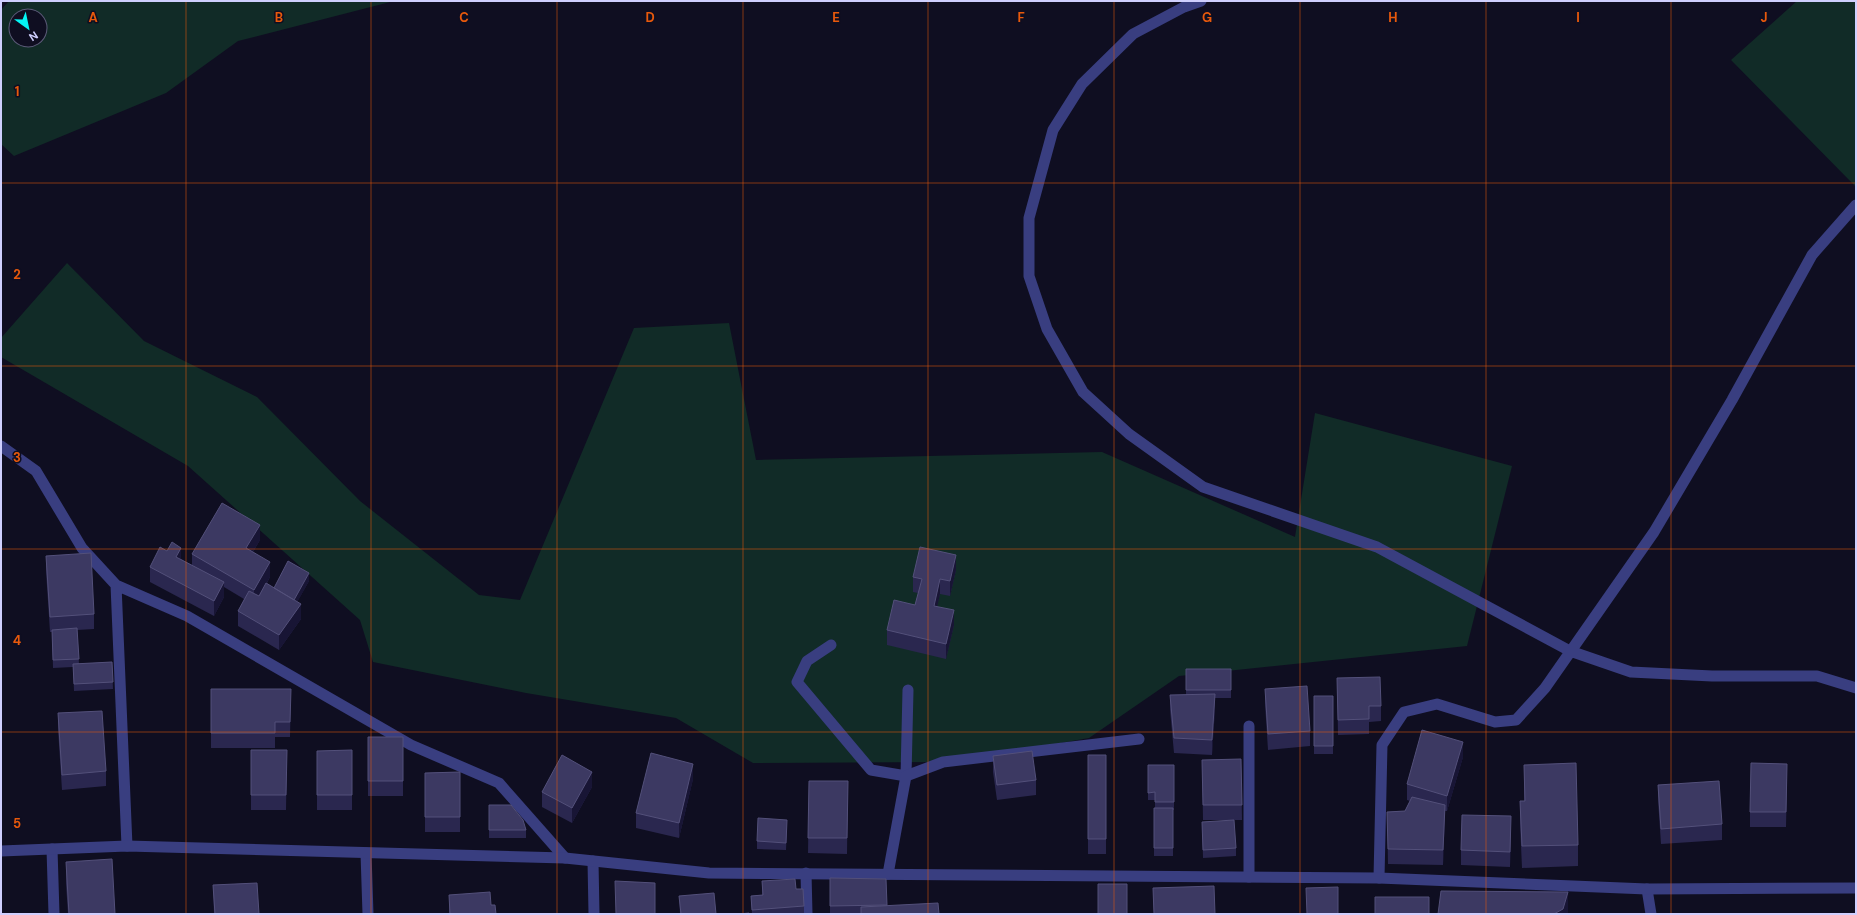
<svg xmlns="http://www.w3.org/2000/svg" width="1857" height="915" font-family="'DM Sans',sans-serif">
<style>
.green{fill:#112b27;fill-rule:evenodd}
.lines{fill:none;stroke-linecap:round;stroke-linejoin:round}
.service{stroke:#393e80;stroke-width:11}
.minor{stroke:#393e80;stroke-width:11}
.tertiary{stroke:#393e80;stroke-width:11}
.wall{fill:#2a274f}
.shaded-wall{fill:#181535}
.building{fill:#3c3962;stroke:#53507a}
.grid{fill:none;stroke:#e8590c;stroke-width:1;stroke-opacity:0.55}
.grid-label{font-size:13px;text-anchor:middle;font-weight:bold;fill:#e8590c;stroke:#0f0e21;stroke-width:3;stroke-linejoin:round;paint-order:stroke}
</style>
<rect width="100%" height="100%" fill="#0f0e21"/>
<!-- green -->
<path class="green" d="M9 1H394L238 41 166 93 14 156 1 144V10ZM16 16H40V40H16Z
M1797 1H1856V187L1731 60Z
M67 263 144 341 257 397 360 501 479 595 520 600 634 328 729 323 756 460 1102 452 1295 537 1315 413 1512 466 1467 646 1179 676 1089 738 954 762H943L753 763 676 718 526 693 373 662 360 620 188 466 1 357V338Z"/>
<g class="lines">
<!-- service -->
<path class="service" d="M831 645 807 661 797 682 871 770 906 776 908 690
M1249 726V877
M52 849 54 914"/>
<!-- minor -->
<path class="minor" d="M1201 1 1184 7 1133 34 1082 84 1053 130 1029 218V276L1047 329 1083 392 1129 434 1203 487 1377 547 1570 651 1631 672 1712 676H1817L1856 688
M1 446 36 471 82 548 116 585 187 616 411 745 499 783 565 858
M116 585 127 846
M366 853 368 914
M593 861 594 914
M806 873 807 914
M888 874 906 776 943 762 1139 739
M1379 878 1382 745 1404 712 1437 704 1495 722 1516 720 1545 688 1654 532 1732 400 1812 255 1856 205
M1647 889 1651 914"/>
<!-- tertiary -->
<path class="tertiary" d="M1 851 127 846 565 858 709 873 1379 878 1647 889 1856 888"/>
</g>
<!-- wall -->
<path class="wall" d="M260 540 253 552 270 577 267 583 274 588 309 581 297 602 301 619 279 650 238 626V611L244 599 224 587V597L214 616 150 582V567L181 559 192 565V554Z
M46 556 94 614V629L77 630 79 664 112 662 113 689 74 691 73 667 53 668 52 632H50L46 571Z
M956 570 950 596 940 594 937 606 954 625 946 659 887 645V630L915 605 918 593 913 592V577Z
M1186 669H1231V698H1215V709L1212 755 1174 753 1170 710V695H1186Z
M1337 678 1381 706V721L1369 722V734L1338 735Z
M211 689H291L290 737H275V748H211Z
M1265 689 1310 731V746L1268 750 1265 704Z
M1314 696H1333V754H1314Z
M58 713 106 771V786L62 790 58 729Z
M368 737H403V796H368Z
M251 750H287L286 810H251Z
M352 750V810H317V751Z
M1088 755H1106V854H1088Z
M993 756 1036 780V795L997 800 993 772Z
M1463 757 1447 811H1445L1443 865 1388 864 1387 812 1405 811 1410 801 1407 800V784Z
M1241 759 1242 820H1203L1202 760Z
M1148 765H1174V810H1173V856H1154V808H1155V800H1148Z
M1524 765 1578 845V866L1522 868 1520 823V801H1524Z
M460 772V832H425V773Z
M693 779 679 838 636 828V813Z
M1787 779 1786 827H1750V812Z
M809 781H848L847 854 808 853Z
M1658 785 1722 824V840L1661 844 1658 800Z
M592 787 572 823 542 807V792Z
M489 805 526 830V838H489Z
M1202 822 1236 848V856L1203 858Z
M787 828 786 850 757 849V841Z
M1511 831 1510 867 1461 865V850Z
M66 862 115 914H68L66 884Z
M830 878 886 879 887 906 939 914H830Z
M762 881 796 889 804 906V914H752L751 896 762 895Z
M213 885 259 914H214Z
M1153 888 1215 914H1154Z
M449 895 491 905 496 914H449Z
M679 896 716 914H680Z"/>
<!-- shaded-wall -->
<path class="shaded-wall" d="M260 525V540L246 563V548Z
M181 548V563L176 557Z
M956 555V570L950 596V581Z
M270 562V577L254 605V590Z
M309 573V581L294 608V600Z
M940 579V594L934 621V606Z
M224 582V597L214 616V601Z
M301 604V619L279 650V635Z
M954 610V625L946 659V644Z
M1215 694V709L1212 755V740Z
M1463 742V757L1447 811V796Z
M693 764V779L679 838V823Z
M592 772V787L572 823V808Z
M1445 805V820L1443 865V850Z
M1511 816V831L1510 867V852Z
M1568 892V914H1554Z"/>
<!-- building -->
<path class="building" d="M222 503 260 525 246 548 270 562 254 590 192 554Z
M172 542 181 548 176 557 224 582 214 601 150 567 160 547 167 551Z
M920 547 956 555 950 581 940 579 934 606 954 610 946 644 887 630 894 600 915 605 922 579 913 577Z
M91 553 94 614 50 617 46 556Z
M288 561 309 573 294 600 274 588Z
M266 583 301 604 279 635 238 611 249 591 259 596Z
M77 628 79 659 53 660 52 630Z
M112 662 113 682 74 684 73 664Z
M1186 669H1231V690H1186Z
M1380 677 1381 706H1369V719L1338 720 1337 678Z
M1307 686 1310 731 1268 734 1265 689Z
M211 689H291L290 722H275V733H211Z
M1215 694 1212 740 1174 738 1170 695Z
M1314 696H1333V746H1314Z
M102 711 106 771 62 775 58 713Z
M1422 730 1463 742 1447 796 1407 784Z
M368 737H403V781H368Z
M251 750H287L286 795H251Z
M352 750V795H317V751Z
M1032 751 1036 780 997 785 993 756Z
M651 753 693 764 679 823 636 813Z
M562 755 592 772 572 808 542 792Z
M1088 755H1106V839H1088Z
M1241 759 1242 805H1203L1202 760Z
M1576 763 1578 845 1522 846 1520 801H1525L1524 765Z
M1751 763 1787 764 1786 812H1750Z
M1148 765H1174V802H1155V792L1148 793Z
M460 772V817H425V773Z
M809 781H848L847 838H808Z
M1719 781 1722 824 1661 829 1658 785Z
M1412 797 1445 805 1443 850 1388 849 1387 812 1405 811Z
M489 805H511L523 820 526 830H489Z
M1154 808H1173V848H1154Z
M1462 815 1511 816 1510 852 1461 850Z
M758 818 787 820 786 843 757 841Z
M1234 820 1236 848 1203 850 1202 822Z
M112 859 115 914H69L66 862Z
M830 878 886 879 887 905 830 906Z
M795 879 796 889H803L804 906 752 910 751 896 763 895 762 881Z
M615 881 655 883V914H616Z
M257 883 259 914H215L213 885Z
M1098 884H1127V914H1098Z
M1214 886 1215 914H1154L1153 888Z
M1338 887V914H1307L1306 888Z
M1441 891 1568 892 1563 909 1554 914H1438Z
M490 892 491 905H495L496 914H450L449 895Z
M714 893 716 914H681L679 896Z
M1375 897H1429V914H1375Z
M938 903 939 914H861V907Z
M749 913V914H739Z"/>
<!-- grid -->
<path class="grid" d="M186 1V914M371 1V914M557 1V914M743 1V914M928 1V914M1114 1V914M1300 1V914M1486 1V914M1671 1V914M1 183H1856M1 366H1856M1 549H1856M1 732H1856"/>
<g class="grid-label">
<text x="93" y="22">A</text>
<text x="279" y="22">B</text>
<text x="464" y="22">C</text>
<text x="650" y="22">D</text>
<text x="836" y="22">E</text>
<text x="1021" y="22">F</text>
<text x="1207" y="22">G</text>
<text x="1393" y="22">H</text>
<text x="1578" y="22">I</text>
<text x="1764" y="22">J</text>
<text x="17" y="96">1</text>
<text x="17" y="279">2</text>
<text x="17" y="462">3</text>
<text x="17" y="645">4</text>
<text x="17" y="828">5</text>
</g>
<!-- border -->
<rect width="1857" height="915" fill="none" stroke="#cfcffe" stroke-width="4"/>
<!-- north arrow -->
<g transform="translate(28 28) rotate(147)"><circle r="19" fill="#0f0e21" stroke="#5c5b79"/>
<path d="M0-3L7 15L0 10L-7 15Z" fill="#04f5f4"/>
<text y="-6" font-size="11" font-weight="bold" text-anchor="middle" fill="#cfcffe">N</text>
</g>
</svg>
